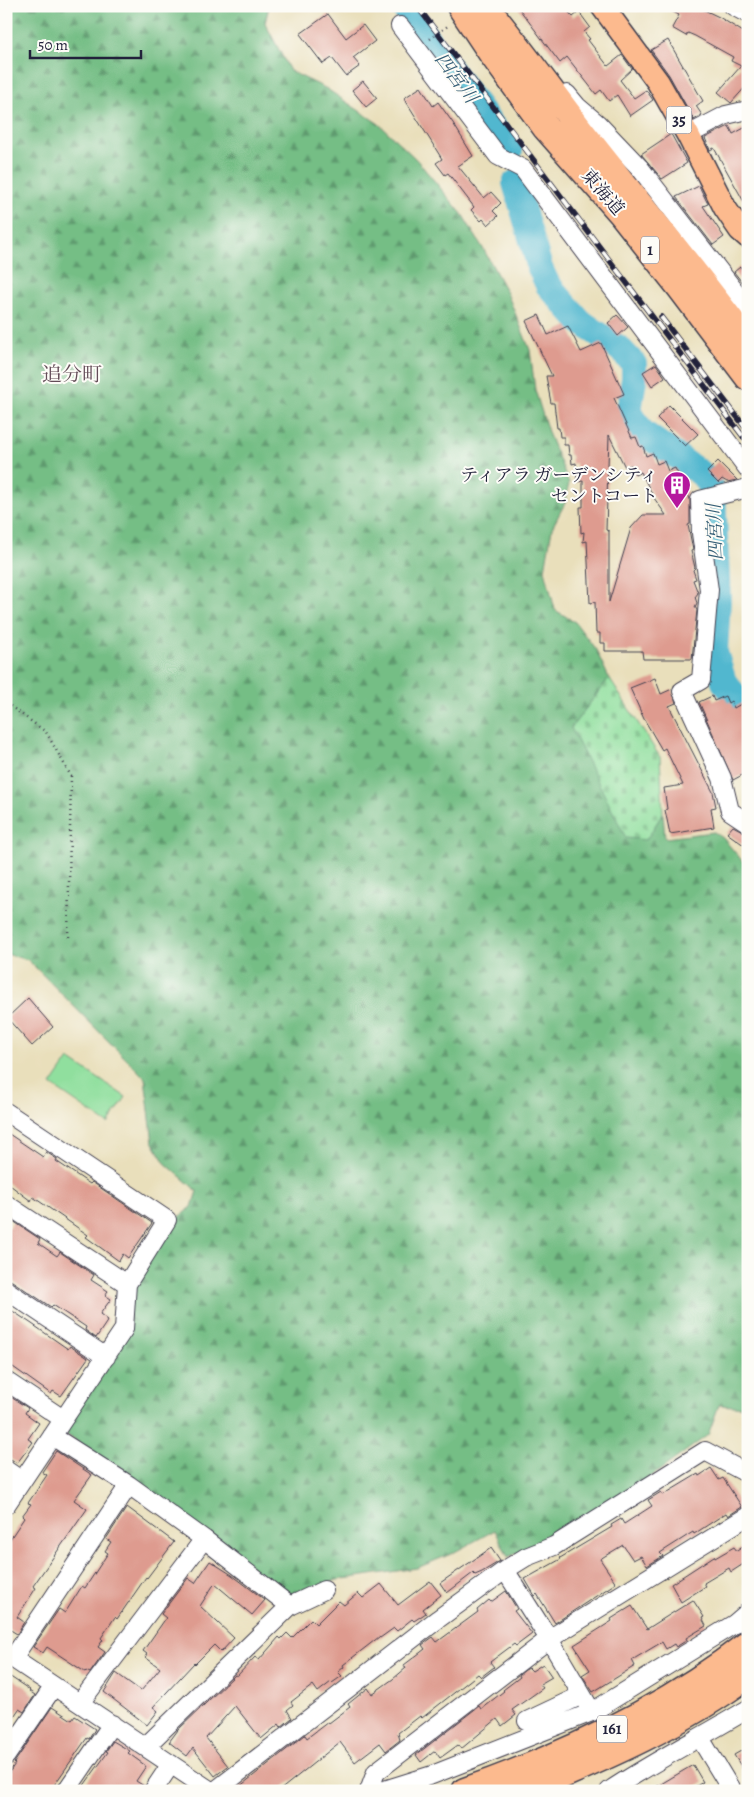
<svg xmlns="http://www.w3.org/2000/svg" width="754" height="1797" font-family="Alegreya,'Noto Serif JP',serif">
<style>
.forest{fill:url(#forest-firs);stroke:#4b7060}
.cemetery{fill:url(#cemetery-stones);stroke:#59806c}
.park{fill:#90df9e;stroke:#59806c}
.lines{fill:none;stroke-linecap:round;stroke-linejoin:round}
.river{stroke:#51b7cf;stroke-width:26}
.building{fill:#de9b8f;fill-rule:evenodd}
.minor-casing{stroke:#403e4e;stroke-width:20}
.major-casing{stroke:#403e4e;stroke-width:25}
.highway-casing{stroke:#403e4e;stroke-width:29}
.path{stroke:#403e4e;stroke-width:2.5;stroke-dasharray:1 4;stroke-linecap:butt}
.minor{stroke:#fff;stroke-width:18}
.major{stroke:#fcba8e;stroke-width:22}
.highway{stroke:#fcba8e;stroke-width:26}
.rail-casing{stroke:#22223b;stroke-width:5.5}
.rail{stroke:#fdfcf7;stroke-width:4;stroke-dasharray:11;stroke-linecap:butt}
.labels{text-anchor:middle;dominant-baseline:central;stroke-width:4;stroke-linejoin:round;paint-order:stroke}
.shield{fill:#fdfcf7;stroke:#646373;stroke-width:1}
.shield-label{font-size:16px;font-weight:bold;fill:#22223b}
.street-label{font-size:18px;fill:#22223b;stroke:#fdfcf7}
.poi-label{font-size:18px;fill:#22223b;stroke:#fdfcf7;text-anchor:end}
.water-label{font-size:19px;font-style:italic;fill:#355e76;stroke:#fdfcf7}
.quarter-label{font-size:20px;fill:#644c58;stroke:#fdfcf7}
</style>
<defs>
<pattern id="forest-firs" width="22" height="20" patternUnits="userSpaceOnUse" patternTransform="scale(1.25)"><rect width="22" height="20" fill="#74be85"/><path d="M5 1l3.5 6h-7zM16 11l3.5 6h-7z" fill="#5f9a6e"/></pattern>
<pattern id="cemetery-stones" width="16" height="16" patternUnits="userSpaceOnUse" patternTransform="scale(1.25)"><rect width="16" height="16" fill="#90df9e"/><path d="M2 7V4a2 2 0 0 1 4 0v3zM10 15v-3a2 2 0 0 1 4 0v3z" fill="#7cbf89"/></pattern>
</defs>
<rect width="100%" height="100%" fill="#fdfcf7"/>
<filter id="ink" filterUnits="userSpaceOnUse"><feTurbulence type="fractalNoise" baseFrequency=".02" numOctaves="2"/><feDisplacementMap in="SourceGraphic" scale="10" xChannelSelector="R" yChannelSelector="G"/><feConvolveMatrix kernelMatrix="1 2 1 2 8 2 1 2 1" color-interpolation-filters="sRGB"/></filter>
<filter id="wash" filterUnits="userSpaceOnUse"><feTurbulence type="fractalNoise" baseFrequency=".0096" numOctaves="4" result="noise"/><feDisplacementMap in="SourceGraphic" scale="20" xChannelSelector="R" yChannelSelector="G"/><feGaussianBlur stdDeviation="1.12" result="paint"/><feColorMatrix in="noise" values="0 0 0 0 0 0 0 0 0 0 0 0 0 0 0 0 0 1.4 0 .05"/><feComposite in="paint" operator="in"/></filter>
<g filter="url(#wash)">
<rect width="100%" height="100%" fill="#e9dfbb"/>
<!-- forest -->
<path class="forest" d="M6 6H269L265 23 290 71 327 89 379 124 416 159 462 214 484 250 507 293 530 350 535 390 549 435 569 483 565 503 552 528 545 570 555 610 575 622 596 650 609 678 571 728 646 840 663 813 665 838 714 832 723 838 744 863 748 875V1407L719 1405 708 1435 619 1500 548 1541 508 1557 495 1530 451 1554 417 1568 337 1580 291 1598 143 1486 67 1435 68 1419 110 1360 132 1283 177 1218 192 1207 197 1191 165 1163 153 1143 145 1078 28 960 6 954Z"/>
<!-- cemetery -->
<path class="cemetery" d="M609 678 660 757 663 813 646 840 626 838 571 728Z"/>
<!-- park -->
<path class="park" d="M69 1059 126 1097 108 1124 51 1085Z"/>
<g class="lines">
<!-- river -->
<path class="river" d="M403 6 510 150
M515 183 540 268 548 285 581 322 620 349 634 364V379L629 411 642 432 703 475 713 492 718 601 715 652 724 682 743 705 748 713"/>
</g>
<g id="blocks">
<!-- building -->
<path class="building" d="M517 6H563L573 17 579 12 590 27 584 32 590 39 588 40 608 66 622 55 632 69 620 80 634 98 646 90 653 100 630 116 617 95 609 101 601 90 596 94 567 57 560 63Z
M662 6H696L719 17 748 35V84L731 103 718 92 741 66 731 61 733 57 695 36 688 33 686 36 672 28 679 15Z
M328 14 346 38 363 25 375 41 353 58 360 66 346 76 332 58 323 64 300 34Z
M668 40 703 101 696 106 702 115 694 120 669 75 651 50Z
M363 81 377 98 366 107 352 90Z
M421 87 433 106 438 102 453 123 473 156 458 166 484 198 491 192 501 203 493 211 498 216 488 225 483 219 481 221 471 210 474 207 448 173 445 175 436 163 442 159 404 98Z
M729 126 733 134 748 126V209L714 148 710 150 705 138Z
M671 134 687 163 662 179 641 154Z
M699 186 708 204 703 206 724 237 713 245 676 197Z
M740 267 748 276V290L734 272Z
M539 315 548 335 568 326 581 352 601 343 624 394 614 398 632 438 636 437 640 447 643 446 646 456 653 453 657 464 664 461 668 471 675 468 687 493 690 499V524L688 525 693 550 691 551 695 568 693 570 696 579 693 580 698 593 695 597 697 603 695 607 697 610 692 659H643L642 651H605V643H600V633H596L595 602 590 603 587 541 583 542 584 532 581 533 580 507H583V481L577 482 576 463 572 464 571 455H569L568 445H564V437H560L559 428H557L554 403H551L546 376H552L526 321ZM609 435 625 467 631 465 635 475 641 472 654 498 666 515H643L631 528 609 602V531L606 530Z
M617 315 628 327 618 336 608 323Z
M656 364 665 377 652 386 643 372Z
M669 405 698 434 685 446 657 418Z
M718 461 737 480 727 482 722 479 718 483 707 472Z
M655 678 661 694 672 689 676 703 669 706 713 792 716 807 711 808 714 827 670 834 665 810 667 809 664 788 683 785 665 748 662 750 644 719 630 688Z
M712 696 714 701 725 696 728 703 731 701 734 708 748 700V772L733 780 699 702Z
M733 826 748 834V848L727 833Z
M28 998 53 1027 32 1046 7 1018Z
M6 1132 43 1157 46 1152 57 1159 56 1161 90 1184 92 1182 152 1223 128 1258 123 1254 119 1261 86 1237 88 1235 68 1221 33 1197 31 1201 6 1182Z
M13 1221 40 1239 38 1243 57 1256 60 1252 94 1275 91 1280 108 1291 105 1295 111 1299 100 1314 108 1320 96 1338 85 1330 86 1327 53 1305 51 1307 12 1281 6 1279V1231Z
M6 1303 9 1305 8 1308 32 1324 68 1349 70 1346 88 1358 61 1396 53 1391 51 1394 6 1362Z
M6 1394 28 1408 25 1413 39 1423 28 1439 33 1442 17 1463 6 1456Z
M56 1451 92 1475 74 1500 87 1509 33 1586 36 1588 17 1617 24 1622 17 1634 9 1629 6 1633V1545L24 1518 22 1516 31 1504 28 1503 47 1475 42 1472Z
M711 1468 719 1480 723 1478 742 1507 728 1516 726 1513 694 1534 693 1532 660 1553 663 1556 647 1566 641 1556 633 1560 623 1545 600 1559 616 1583 555 1623 537 1594 535 1596 525 1579 561 1559 560 1558 612 1527 611 1525 621 1519 624 1524 652 1506 648 1500 661 1492 663 1495 698 1474 699 1476Z
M127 1507 174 1542 147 1578 146 1577 117 1619 115 1617 101 1638 103 1640 98 1647 105 1652 90 1673 86 1671 85 1672 47 1647 43 1653 33 1647 59 1609 65 1613 82 1586 85 1588 108 1553 105 1551 111 1542 106 1539Z
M748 1543V1561L731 1572 729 1568 704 1583 706 1586 681 1602 671 1584 714 1556 715 1558 734 1547 737 1551Z
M491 1548 500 1561 482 1572 475 1575 473 1573 447 1593 440 1583Z
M210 1561 232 1575 265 1600 252 1615 215 1584 213 1586 200 1606 234 1638 221 1652 214 1645 195 1664 194 1663 153 1707 158 1711 147 1725 104 1692 116 1673 141 1691 160 1668 145 1657 147 1654 143 1651 166 1618 161 1614 188 1578 195 1583Z
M430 1581 441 1595 423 1609 426 1613 414 1621 412 1619 397 1631 394 1628 380 1638 379 1637 343 1665 344 1667 338 1672 342 1676 332 1683 331 1682 318 1692 313 1685 291 1702 293 1705 287 1710 292 1718 281 1727 279 1724 261 1739 235 1706 206 1738 228 1766 215 1776 193 1748 187 1756 169 1742 178 1730 235 1675 237 1676 255 1657 259 1660 279 1637 281 1639 287 1633 292 1638 311 1619 316 1624 339 1601 344 1605 358 1593 363 1598 381 1584 398 1605Z
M506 1591 517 1609 514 1611 532 1634 516 1646 514 1644 490 1662 494 1667 481 1677 478 1674 422 1718 420 1716 398 1733 400 1740 386 1751 380 1743 355 1762 340 1742 279 1791H234L305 1735 307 1738 328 1722 329 1723 350 1707 348 1704 368 1688 372 1694 393 1679 406 1668 404 1665 425 1649 422 1645 433 1637 437 1642 478 1612 477 1610 489 1600 491 1602Z
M693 1600 704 1617 702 1618 706 1626 686 1638 687 1640 676 1647 674 1644 666 1649 662 1642 632 1660 635 1666 593 1692 582 1675 590 1670 574 1645 612 1621 611 1619 632 1606 647 1629Z
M543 1664 552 1677 540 1684 543 1688 512 1710 516 1715 502 1726 497 1719 461 1749 458 1745 440 1758 435 1751 421 1762 416 1755 479 1706 481 1709 504 1691 503 1690 520 1677 519 1675 525 1670 529 1668 532 1671Z
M6 1674 30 1690 29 1691 35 1695 24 1712 19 1709 6 1728Z
M52 1707 72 1720 75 1716 95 1729 89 1739 87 1738 50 1791H6V1777L15 1764 14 1763Z
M113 1741 130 1751 128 1753 146 1766 136 1781 144 1786 142 1791H80L108 1752 106 1751Z
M748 1747V1777L734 1755Z
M693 1765 703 1782 688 1791H649Z"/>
</g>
</g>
<g filter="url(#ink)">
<use href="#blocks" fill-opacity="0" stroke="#403e4e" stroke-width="1"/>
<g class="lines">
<!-- minor casing -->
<g class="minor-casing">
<path id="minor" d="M733 6 748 14
M400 26 498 156 523 169 748 469
M567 94 577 106 597 123 640 168 748 308
M688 135 726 115 748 110
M748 488 700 500 701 533 709 590 701 680 682 691 722 778 730 811 748 823
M6 1112 167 1220 127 1284 124 1329 6 1505
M6 1204 127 1284
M6 1290 106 1357
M6 1381 63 1419
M52 1436 129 1485 204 1539 290 1606 145 1747
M6 1470 22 1481
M505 1570 549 1639 592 1712
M290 1606 324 1590
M6 1654 211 1791
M13 1658 129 1485
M80 1703 204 1539
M527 1721 582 1695
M700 1738 732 1791
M6 1756 54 1686
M66 1791 112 1724
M153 1791 171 1764
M215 1791 438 1619 505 1570 526 1557 554 1546 705 1451 748 1474
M369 1791 376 1772 549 1639 748 1516
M381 1791 432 1775 592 1712 734 1624 748 1612
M609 1791C654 1761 702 1737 748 1709"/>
</g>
<!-- major casing -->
<g class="major-casing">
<path id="major" d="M602 6 658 82 688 135 725 208 740 230 748 237"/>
</g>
<!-- highway casing -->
<g class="highway-casing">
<path id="highway" d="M460 6 492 54 546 128 622 214 679 286 748 377
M485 6C517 45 547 86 578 127 634 199 694 269 748 343
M465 1791C565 1756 664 1710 748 1644
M526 1791C603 1758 681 1725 748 1675"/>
</g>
<!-- path -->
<path class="path" d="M430 39 449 25
M6 703 46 732 71 776 68 938"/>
<!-- minor -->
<use href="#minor" class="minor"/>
<!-- major -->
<use href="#major" class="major"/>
<!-- highway -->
<use href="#highway" class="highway"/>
<!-- rail casing -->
<g class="rail-casing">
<path id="rail" d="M417 6 748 443
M661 317 748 431"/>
</g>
<!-- rail -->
<use href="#rail" class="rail"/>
</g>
</g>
<!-- icons -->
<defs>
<g id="building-pin" transform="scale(1.4375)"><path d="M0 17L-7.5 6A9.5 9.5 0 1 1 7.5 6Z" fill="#b5179e" stroke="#fdfcf7"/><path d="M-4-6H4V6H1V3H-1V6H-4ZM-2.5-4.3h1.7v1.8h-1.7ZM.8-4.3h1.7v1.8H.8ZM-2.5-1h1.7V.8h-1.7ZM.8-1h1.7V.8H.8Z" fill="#fff"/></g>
</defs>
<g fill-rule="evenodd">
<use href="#building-pin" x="677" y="485"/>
</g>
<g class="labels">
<!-- shield labels -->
<g class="shield">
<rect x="666.5" y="106.5" width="25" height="27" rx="4"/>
<rect x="641" y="236.5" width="18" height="27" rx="4"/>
<rect x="597" y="1715.5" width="30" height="27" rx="4"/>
</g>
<g class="shield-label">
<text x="679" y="120">35</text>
<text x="650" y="250">1</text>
<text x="612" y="1729">161</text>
</g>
<!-- street labels -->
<g class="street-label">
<text transform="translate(603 192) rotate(49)">東海道</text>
</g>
<!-- poi labels -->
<g class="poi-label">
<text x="658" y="475">ティアラ ガーデンシティ<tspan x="658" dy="21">セントコート</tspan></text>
</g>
<!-- water labels -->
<g class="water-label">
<text transform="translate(456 78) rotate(53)">四宮川</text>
<text transform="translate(715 532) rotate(-93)">四宮川</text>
</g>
<!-- quarter labels -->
<g class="quarter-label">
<text x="72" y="374">追分町</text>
</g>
</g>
<!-- margin -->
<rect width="754" height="1797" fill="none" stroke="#fdfcf7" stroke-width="25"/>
<!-- scale -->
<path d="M30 50v8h111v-8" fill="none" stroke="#22223b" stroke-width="2.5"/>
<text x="38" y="50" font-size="15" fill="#22223b" stroke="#fdfcf7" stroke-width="4" paint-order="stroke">50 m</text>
</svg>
